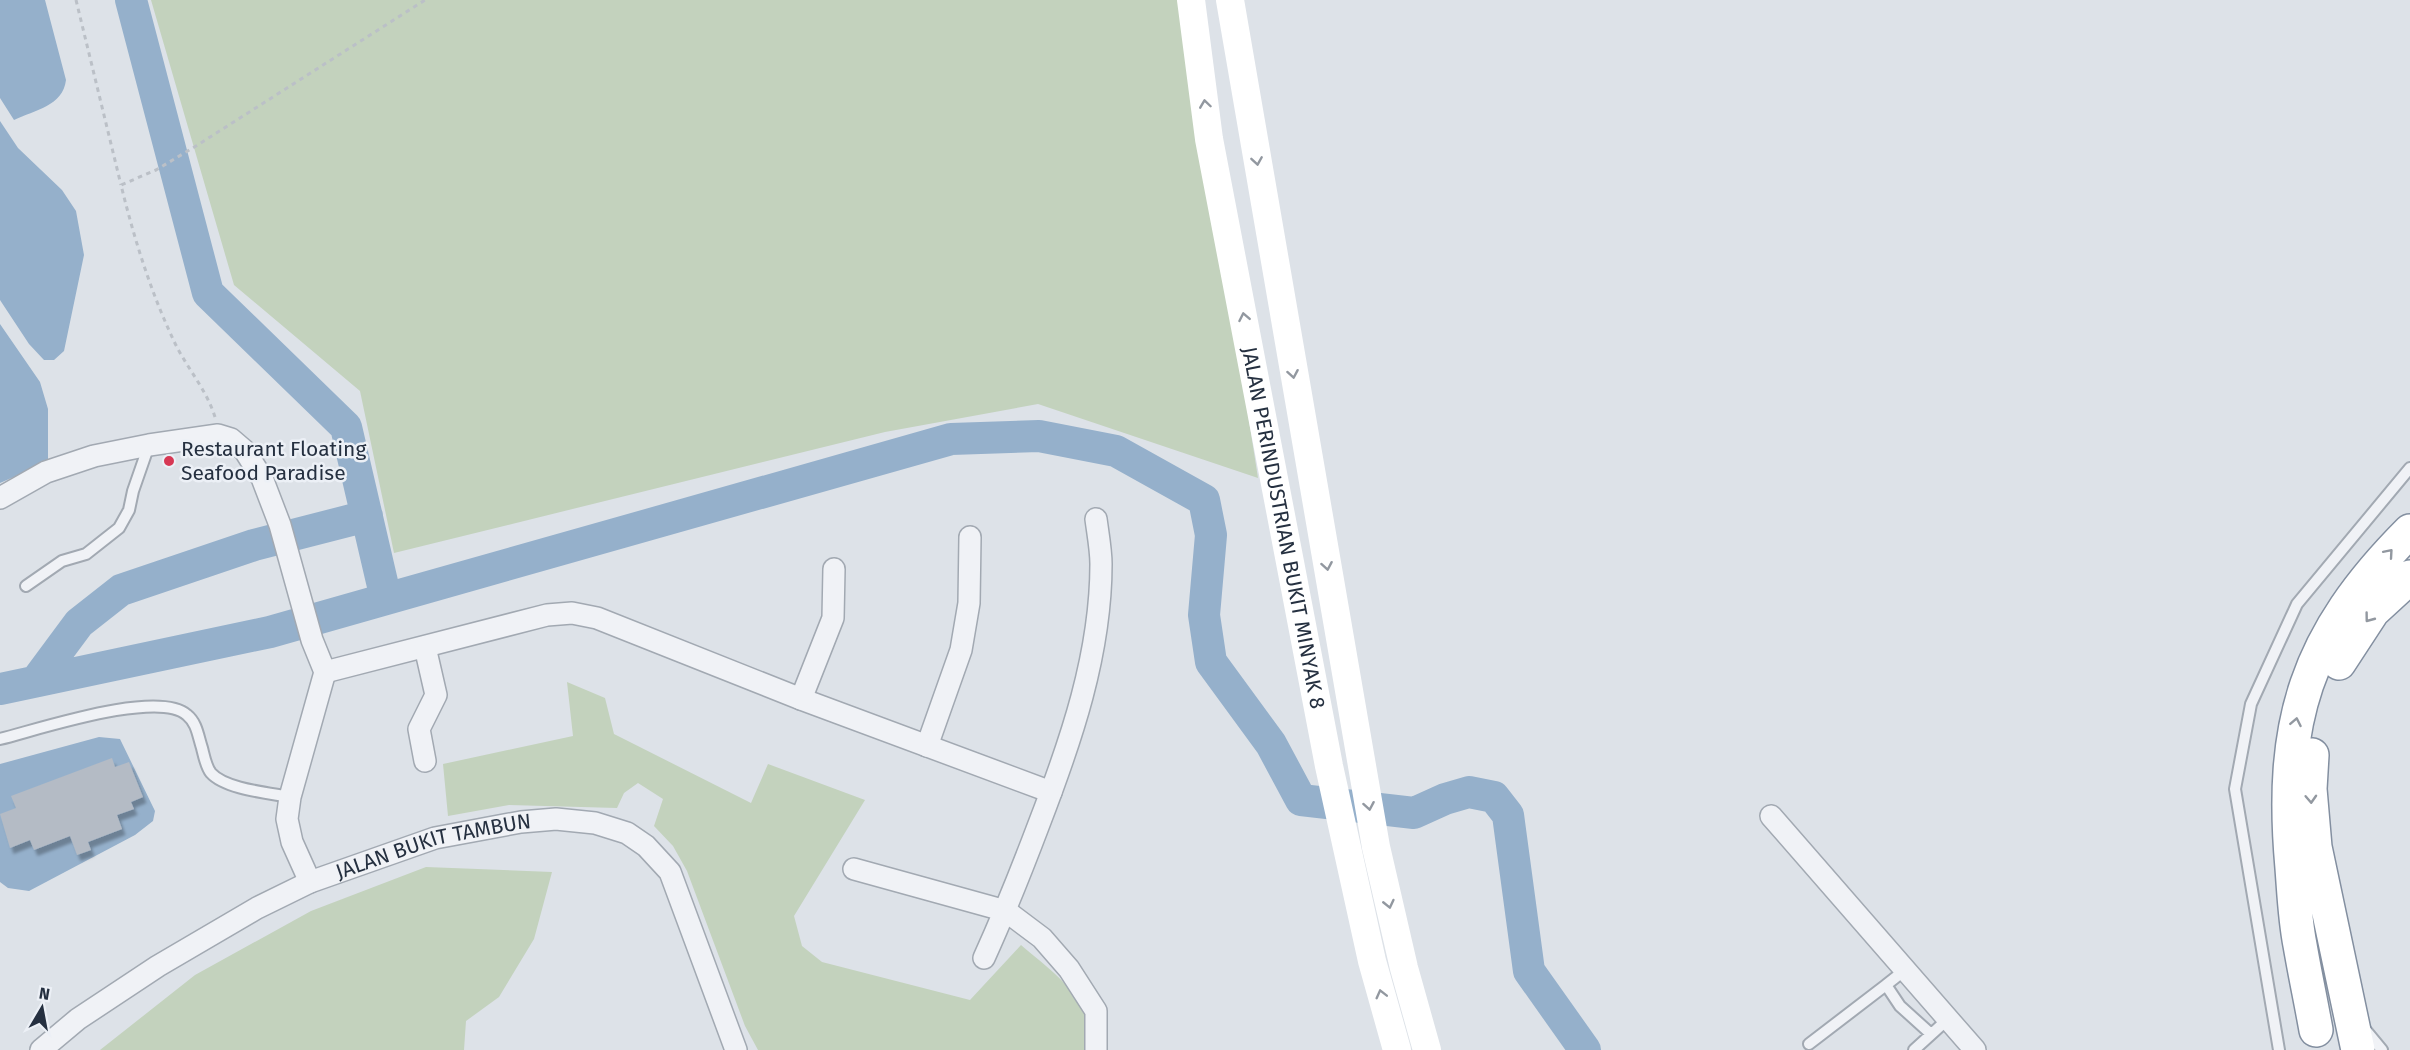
<svg xmlns="http://www.w3.org/2000/svg" width="2410" height="1050" font-family="'Fira Sans',sans-serif">
<style>
.green{fill:#c3d2bd}
.water{fill:#95b0cb}
.lines{fill:none;stroke-linecap:round;stroke-linejoin:round}
.river{stroke:#95b0cb;stroke-width:32}
.building{fill:#b4bbc5;filter:url(#shadow)}
.lane-casing{stroke:#a2a9b2;stroke-width:14}
.street-casing{stroke:#a2a9b2;stroke-width:24}
.highway-casing{stroke:#838fa0;stroke-width:36}
.path{stroke:#bbc0c7;stroke-width:3;stroke-dasharray:4.5 4.5;stroke-linecap:butt}
.lane{stroke:#f0f2f6;stroke-width:10}
.street{stroke:#f0f2f6;stroke-width:21}
.secondary{stroke:#fff;stroke-width:28}
.highway{stroke:#fff;stroke-width:33}
.oneway{stroke:#9298a0}
.poi-dot{fill:#d73854;stroke:#ecf0f6;stroke-width:2}
.labels{text-anchor:middle;dominant-baseline:central;stroke-width:5;stroke-linejoin:round;paint-order:stroke}
.poi-label{font-size:21px;fill:#253040;stroke:#ecf0f6;text-anchor:start}
.street-label{font-size:21px;fill:#253040;stroke:#ecf0f6}
</style>
<defs>
<filter id="shadow"><feDropShadow dx="3.5" dy="6" stdDeviation="1.5" flood-color="#0004"/></filter>
</defs>
<rect width="100%" height="100%" fill="#dde2e8"/>
<!-- green -->
<path class="green" d="M151 0H1183L1258 478 1038 404 885 432 394 553 360 391 234 285Z
M567 682 605 698 614 734 751 803 768 764 865 800 794 916 802 946 822 962 970 1000 1021 945C1053 973 1100 1002 1085 1050H758L745 1026 687 871 673 846 654 826 663 799 638 783 624 793 617 808 509 805 448 816 443 764 573 736Z
M426 867 552 872 534 939 499 997 466 1021 464 1050H100L195 975 311 911Z"/>
<!-- water -->
<path class="water" d="M0 0H45L66 80C63 106 35 110 14 120L0 98Z
M0 121 18 148 62 190 76 211 84 255 64 351 54 360H44L29 344 0 300Z
M0 324 40 382 48 409V462L0 483Z
M99 737 120 739 155 811 153 821 135 835 29 891 8 888 0 882V764Z"/>
<g class="lines">
<!-- river -->
<path class="river" d="M386 599 951 439 1039 436 1116 451 1204 500 1211 535 1204 615 1211 662 1271 744 1301 800 1414 813 1445 799 1469 792 1494 797 1508 815 1529 971 1585 1050
M36 681 79 623 121 590 254 545 367 516
M0 689 270 632 386 599 346 427 208 293 131 0"/>
</g>
<!-- building -->
<path class="building" d="M112 758 115 767 129 762 143 797 131 802 134 809 117 815 122 829 88 842 91 850 77 855 70 836 34 850 30 840 10 848 0 814 16 808 11 796Z"/>
<g class="lines">
<!-- lane casing -->
<g class="lane-casing">
<path id="lane" d="M26 586 62 561 86 554 119 528 129 510 133 491 149 445
M0 739C37 730 158 689 187 715 197 723 198 736 202 748 204 756 206 767 211 773 225 789 269 793 290 797
M1905 970 1886 985 1900 1006 1931 1034
M2363 1027 2382 1050
M1809 1044 1886 985
M1914 1050 1948 1019
M2279 1050 2235 789 2251 704 2297 604 2410 468"/>
</g>
<!-- street casing -->
<g class="street-casing">
<g id="street">
<path d="M0 498 46 472 94 456 149 445 218 435 231 439 245 451 262 478 280 525 312 640 325 672 290 797 287 819 292 842 310 882"/>
<path d="M325 672 547 615 572 613 597 618 801 699 1051 792"/>
<path d="M801 699 833 618 834 569"/>
<path d="M927 746 961 650 969 603 970 537"/>
<path d="M425 761 419 729 436 695 425 647"/>
<path d="M1771 816 1975 1050"/>
<path d="M854 869 1006 911 1042 938 1069 969 1096 1011V1050"/>
<path d="M984 958C1004 914 1022 869 1039 824 1071 741 1101 654 1101 564 1101 550 1098 534 1096 519"/>
<path id="s1" d="M41 1050 78 1019 158 966 257 908 310 882 435 838 521 822 556 819 595 823 627 833 646 846 670 872 736 1050"/>
</g>
</g>
<!-- highway casing -->
<g class="highway-casing">
<path id="highway" d="M2339 663 2373 611 2410 577
M2312 755 2310 789 2315 847 2358 1050
M2316 1030C2311 1002 2305 974 2300 945 2295 920 2294 894 2292 868 2279 723 2305 636 2410 531"/>
</g>
<!-- path -->
<path class="path" d="M76 0 121 185
M215 417C206 388 185 366 173 339 150 290 134 238 121 185L156 170 196 146 425 0"/>
<!-- lane -->
<use href="#lane" class="lane"/>
<!-- street -->
<use href="#street" class="street"/>
<!-- secondary -->
<g class="secondary">
<path id="s2" d="M1191 0 1209 139 1329 766 1372 961 1397 1050"/>
<path d="M1230 0 1376 847 1404 968 1427 1050"/>
</g>
<!-- highway -->
<use href="#highway" class="highway"/>
</g>
<!-- one-way arrows -->
<defs><path id="oneway-chevron" d="M-2-3.5L2.5 0L-2 3.5" fill="none" stroke-width="1.6" stroke-linecap="round" stroke-linejoin="round" transform="scale(1.5)"/></defs>
<g class="oneway">
<use href="#oneway-chevron" transform="translate(1205 104) rotate(-98)"/>
<use href="#oneway-chevron" transform="translate(1257 161) rotate(81)"/>
<use href="#oneway-chevron" transform="translate(1244 317) rotate(-101)"/>
<use href="#oneway-chevron" transform="translate(1293 374) rotate(80)"/>
<use href="#oneway-chevron" transform="translate(2389 553) rotate(-49)"/>
<use href="#oneway-chevron" transform="translate(1327 566) rotate(80)"/>
<use href="#oneway-chevron" transform="translate(2369 618) rotate(127)"/>
<use href="#oneway-chevron" transform="translate(2296 722) rotate(-79)"/>
<use href="#oneway-chevron" transform="translate(2311 799) rotate(87)"/>
<use href="#oneway-chevron" transform="translate(1369 806) rotate(80)"/>
<use href="#oneway-chevron" transform="translate(1389 904) rotate(77)"/>
<use href="#oneway-chevron" transform="translate(1381 994) rotate(-104)"/>
</g>
<!-- markers -->
<circle class="poi-dot" cx="169" cy="461" r="6"/>
<g class="labels">
<!-- poi labels -->
<g class="poi-label">
<text x="181" y="449">Restaurant Floating<tspan x="181" dy="24">Seafood Paradise</tspan></text>
</g>
<!-- street labels -->
<g class="street-label">
<text stroke="none"><textPath href="#s2" startOffset="536">JALAN PERINDUSTRIAN BUKIT MINYAK 8</textPath></text>
<text stroke="none"><textPath href="#s1" startOffset="447">JALAN BUKIT TAMBUN</textPath></text>
</g>
</g>
<!-- north arrow -->
<g transform="translate(42 1008) rotate(10)" stroke="#ecf0f6" stroke-width="4.5" paint-order="stroke">
<path d="M0-4.5L10 22L0 15L-10 22Z" fill="#253040"/>
<text y="-9" font-size="16" font-weight="bold" text-anchor="middle" fill="#253040">N</text>
</g>
</svg>
